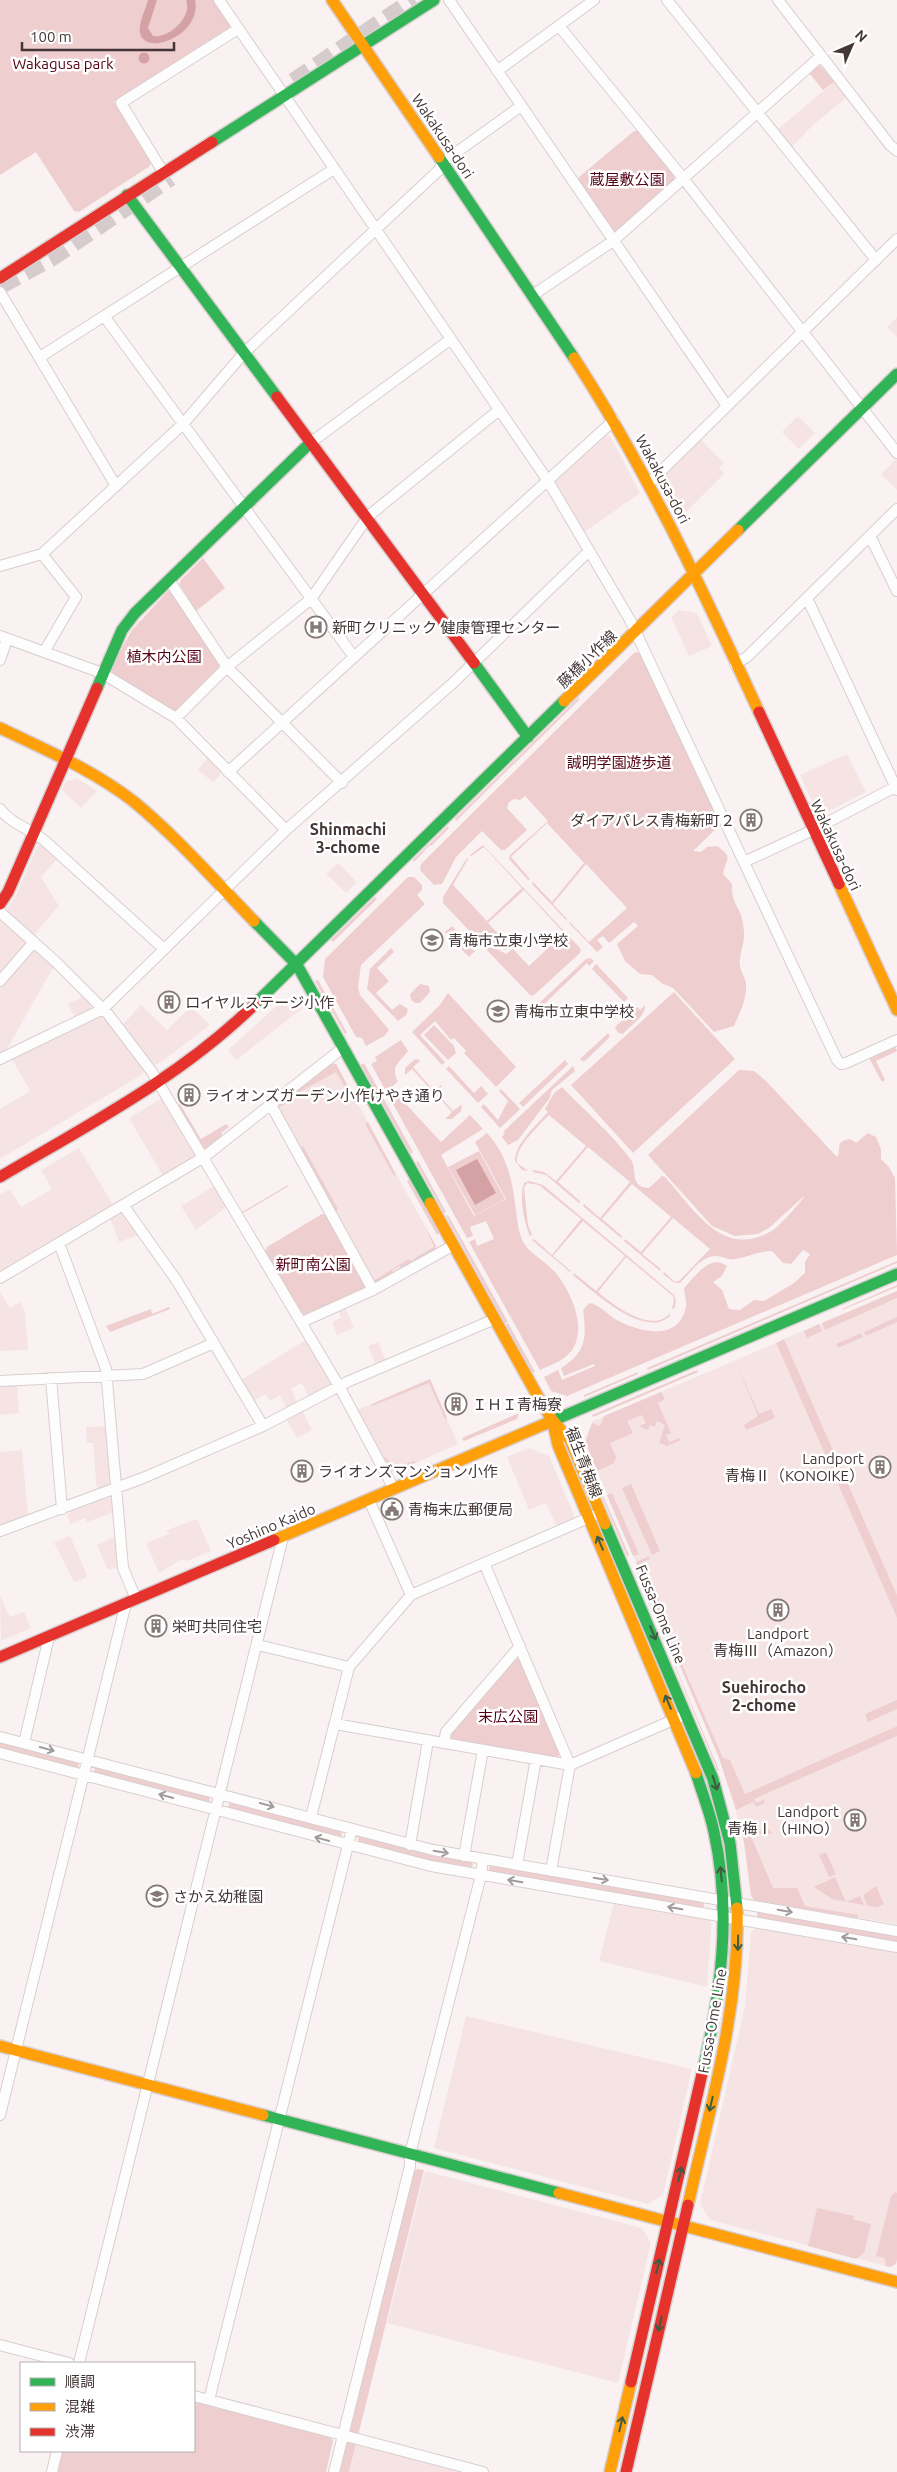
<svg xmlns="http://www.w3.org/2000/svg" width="897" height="2472" font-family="Ubuntu,'Noto Sans JP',sans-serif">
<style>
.built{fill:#f6e4e5}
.green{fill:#eececf}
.water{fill:#d4a2a5}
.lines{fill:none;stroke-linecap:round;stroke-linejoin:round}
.highway-tunnel{stroke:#d6cccd;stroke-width:19;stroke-dasharray:19 9;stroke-linecap:butt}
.street-casing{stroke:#d8cece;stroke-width:12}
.fast-casing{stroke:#d8cece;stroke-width:14}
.slow-casing{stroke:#d8cece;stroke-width:14}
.jam-casing{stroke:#d8cece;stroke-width:14}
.street{stroke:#fefdfd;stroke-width:10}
.fast{stroke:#30b455;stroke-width:11}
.slow{stroke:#ff9f0a;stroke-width:11}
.jam{stroke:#e5322d;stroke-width:11}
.oneway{stroke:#3e5c40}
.oneway2{stroke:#a19a9a}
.labels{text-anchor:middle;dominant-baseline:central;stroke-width:5;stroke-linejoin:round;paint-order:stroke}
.park-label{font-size:15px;fill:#550017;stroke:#fff}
.street-label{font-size:15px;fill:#443637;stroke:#fff}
.poi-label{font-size:15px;fill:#443637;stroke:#fff;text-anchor:start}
.neighbourhood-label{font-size:16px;font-weight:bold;fill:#443637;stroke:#fff}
</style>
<rect width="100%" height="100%" fill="#faf2f2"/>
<!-- built -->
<path class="built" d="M834 82 846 98 813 125 791 148 777 130Z
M897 317V337L887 327Z
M798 416 815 433 799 449 782 432Z
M605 435 610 436 640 493 583 533 555 485V480Z
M700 439 724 463 719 468 724 474 680 518 662 481V477Z
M896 459 897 460V490L881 474Z
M679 610 697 613 712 646 689 656 671 617Z
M847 754 866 792 827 812 815 809 800 775Z
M208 757 221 770 220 775 213 782 198 770Z
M77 778 97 791 81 808 62 790 65 782Z
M42 844 58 858 41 877 59 906 33 936 8 914 7 909 15 897 38 845Z
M338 863 357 882 346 893 326 874Z
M0 920 25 941V946L0 974Z
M37 951 54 966 6 1051 0 1054V988L32 952Z
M84 996 93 1005 92 1009 75 1018 68 1004Z
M284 999 301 1001 304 1007 236 1060 228 1050Z
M141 1005 167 1030 191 1006 210 1025 157 1065 152 1064 122 1025Z
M100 1015 105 1016 144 1070 143 1074 0 1159V1109L30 1091 12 1059Z
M336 1064 436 1246 435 1251 379 1282 373 1281 278 1108 280 1104Z
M161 1099 165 1100 196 1153 195 1157 163 1176 129 1118Z
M79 1148 113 1205 0 1273V1195L10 1189 21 1207 52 1189 41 1170Z
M216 1185 228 1206 196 1230 181 1206Z
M119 1213 123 1214 138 1235 119 1242 110 1218Z
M897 1291V1595L784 1339Z
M0 1292 10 1308 20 1302 25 1312 28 1350 0 1351Z
M345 1307 354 1328 337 1335 332 1322 341 1318 338 1310Z
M307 1339 331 1381 330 1386 309 1397 302 1383 291 1389 298 1403 287 1409 280 1395 270 1401 266 1394 253 1401 241 1380Z
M378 1342 386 1361 376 1365 368 1346Z
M776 1343 897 1618V1726L745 1794 732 1765 723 1768 585 1442 593 1421Z
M430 1379 458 1444 395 1472 390 1470 357 1410Z
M17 1384 19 1413 0 1415V1385Z
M302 1410 312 1430 297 1438 286 1419Z
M108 1426 112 1484 110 1487 97 1492 93 1443H87L86 1427Z
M528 1448 549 1456 574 1515 573 1520 557 1527 546 1503 529 1510 507 1457Z
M22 1450 28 1517 2 1526 0 1524V1452Z
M110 1497 114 1499 115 1512 87 1522 85 1518 71 1524 67 1516 70 1511Z
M197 1519 211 1551 187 1561 182 1559 159 1573 146 1543 169 1534 167 1530Z
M70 1536 87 1575 86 1578 74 1582 54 1543Z
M116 1536 118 1564 116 1568 108 1570 97 1545Z
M0 1596 10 1617 24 1612 31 1628 1 1641Z
M897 1736V1924L754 1900 751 1895 745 1848 735 1807Z
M614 1903 708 1920 711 1923V1933L707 1987 599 1961Z
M756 1928 897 1952V2259L896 2264 890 2267 710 2220 700 2204 745 2006 751 1932Z
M466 2016 692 2069 663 2195 648 2204 434 2148Z
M425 2171 642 2228 651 2243 618 2383 387 2323Z
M356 2445 390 2453 460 2472H349Z"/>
<!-- green -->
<path class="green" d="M0 0H214L230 24 229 29 114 102 151 162 150 166 79 212 74 211 36 152 0 175Z
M816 66H821L834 82 823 90 809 73Z
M634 131H639L674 175V180L616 231H612L578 182 579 177Z
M203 558 225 588 196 611 180 585V581Z
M168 591 173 592 219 665 218 669 177 710 172 711 113 674 111 668 132 630Z
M635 652 641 653 721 824 693 851 701 852 707 847 717 846C734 858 726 858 723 874L732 884C731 905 741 907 743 924 746 942 742 943 740 959 738 970 745 975 746 984 747 999 740 1012 734 1026L714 1032 673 988 663 984 652 975 640 974 625 961 617 944 638 926 634 922 609 943 603 936 597 940 603 947 597 952 569 923 570 922 589 942 627 908 586 864 553 904 567 919 566 920 532 884 533 882 552 902 584 863 547 823 511 857 530 879 528 880 509 859 510 855 548 821 525 796 520 800 514 799 509 802 507 808 527 830 505 850H501L482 831 456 857 442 884 434 885 420 870 421 864Z
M578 698 580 699 456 821 455 819Z
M448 826 449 828 431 846 430 845 414 862 413 860Z
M483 845 581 949 580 953 533 996 530 995 484 947 488 944 506 954 513 949 529 966 564 933 524 890 488 923 510 946 505 950 489 940 481 943 443 903V897L467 858 468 859 453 885 487 921 522 888 484 847 471 856 470 855Z
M408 877H414L422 885V890L417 895 425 904 361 965 358 987 360 995 389 1030 384 1036 366 1046 362 1038 356 1037 323 977 325 959Z
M375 897 377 899 333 942 331 940Z
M452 926 475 951 469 957 445 932Z
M391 948 394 952 377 968 389 981 376 993 392 1010 400 1004 408 1009 406 1015 398 1021 367 989 370 969Z
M590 958 594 961 589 966 587 963 538 1010 535 1007 586 959Z
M596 964 628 998 624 1002 592 969Z
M318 980 347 1033 345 1034 315 981Z
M420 984 429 986 430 992 420 1003H415L411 1000 410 994Z
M674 992 735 1059 633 1153 571 1085Z
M448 993 516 1067 496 1087 464 1053 466 1051 454 1038 451 1040 435 1021 420 1035 445 1062 442 1065 412 1032 439 1006Z
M645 1005C646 1017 630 1025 623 1034L618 1033 615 1027 637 1007 640 1010Z
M434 1025 454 1046 456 1053 448 1060 424 1035Z
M608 1033 610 1037 585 1061H582L580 1059Z
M401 1040 408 1051C401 1061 389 1067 398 1081L391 1088 441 1142 470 1115 483 1129 441 1155 474 1216 506 1199 475 1142 487 1133C505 1152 512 1177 515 1203 517 1214 517 1226 521 1237 527 1254 544 1259 555 1272 570 1290 588 1327 572 1350 565 1360 551 1365 540 1370L469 1242 475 1239 477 1246 494 1239 486 1221 470 1227 473 1236 467 1238 371 1064 377 1061 375 1057Z
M895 1046 897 1051 876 1061 885 1080 882 1082 869 1058Z
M418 1059 420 1061 413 1067 434 1091 441 1085 442 1086 436 1092 453 1111 461 1105 462 1107 461 1111 452 1119H445L452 1112 435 1093 428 1100 426 1098 433 1092 412 1069 405 1075V1068L414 1060Z
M565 1060 568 1064 523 1107 519 1103Z
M331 1063 336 1064 357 1103 355 1104 336 1072 287 1099 289 1102 278 1108 280 1104Z
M364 1063 413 1152 411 1154 361 1065Z
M449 1066 474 1093 481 1086 488 1094 478 1103 446 1069Z
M573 1066 575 1071 552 1090 549 1099 518 1140 508 1145 502 1137 505 1133 503 1132Z
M739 1070 754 1071 766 1081 837 1157C843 1148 833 1142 850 1139L856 1143 868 1133 876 1137 881 1149V1159L889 1167 895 1178 897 1255 567 1396 551 1391 544 1377 558 1370 562 1380 595 1366 594 1364 564 1376 561 1368C586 1352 587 1338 583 1310L589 1303C599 1304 607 1314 615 1319 639 1332 678 1343 686 1307 687 1299 684 1294 684 1288 695 1277 710 1253 727 1266L722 1276 713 1282 722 1290 729 1309 740 1310 754 1300 764 1301 794 1283 805 1273V1262L810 1254 803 1250 791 1264 783 1263 772 1251C758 1251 748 1257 735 1259 728 1261 724 1256 716 1256 701 1256 690 1273 680 1283H675L663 1274 664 1272 675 1282 679 1281 710 1249 673 1218 642 1254 661 1269 660 1271 624 1241 625 1239 641 1252 671 1217 632 1184 602 1219 622 1236 621 1238 583 1206 584 1204 600 1218 630 1182 588 1147 558 1182 581 1202 579 1203 546 1175 533 1172V1170L544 1172 556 1181 586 1146 549 1115C540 1124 513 1150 517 1163L528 1171 522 1170 515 1161C515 1143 537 1125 548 1112L545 1109 554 1093 562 1087C584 1110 612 1134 631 1160 638 1169 628 1187 649 1188L662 1176 665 1177C695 1210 723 1261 773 1230 779 1226 802 1202 804 1196L769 1228 758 1234 735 1236 712 1226 648 1155Z
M501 1089 520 1109 500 1128 481 1107 484 1104 498 1120 508 1101 499 1091Z
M180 1104 201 1139 226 1124 229 1127 221 1133 223 1136 208 1149 204 1148 178 1105Z
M368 1122 396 1175 394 1176 365 1124Z
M303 1146 338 1209 336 1212 300 1148Z
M479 1151 505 1199 475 1215 448 1167Z
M418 1161 446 1212 444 1213 416 1162Z
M409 1180 439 1233 437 1235 407 1181Z
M529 1181 543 1185 674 1295 676 1301 674 1309 672 1308 674 1301 673 1296 626 1257 598 1292C613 1305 653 1335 670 1313V1316C644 1340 593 1291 573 1275L574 1273 596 1291 625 1256 583 1221 553 1256 571 1271 570 1272 532 1240 534 1239 552 1255 581 1219 539 1185 527 1183 524 1188 528 1225 532 1235 530 1236C524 1223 519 1197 524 1183Z
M288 1185 289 1186 243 1213 242 1212Z
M322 1214 327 1215 365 1285 364 1290 306 1315 301 1313 265 1252 267 1247Z
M448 1215 508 1322 505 1323 446 1216Z
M425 1226 436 1246 435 1251 415 1262 413 1259 434 1247Z
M407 1260H411L413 1263 402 1269 400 1266 392 1270 394 1274 379 1282 373 1281Z
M897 1261V1263L648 1370 647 1368Z
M897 1285V1287L842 1310V1309Z
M897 1291V1298L825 1330 822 1323Z
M169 1307 170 1309 110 1332 106 1326 151 1309 152 1314Z
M897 1317V1322L866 1336 864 1332Z
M508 1323 535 1372 533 1373 506 1325Z
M819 1324 822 1331 807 1338 804 1331Z
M861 1333 863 1337 838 1348 836 1344Z
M784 1339 897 1595V1618L776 1343Z
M737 1365 759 1414 771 1409 775 1418 746 1430 744 1425 758 1416Z
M697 1370 698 1372 593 1417 592 1415Z
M638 1372V1374L584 1397V1395Z
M430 1379 447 1418 445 1419 429 1383 372 1406V1404Z
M661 1392 665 1399 658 1403 671 1433 666 1435 669 1442 680 1438 681 1440 667 1446 659 1443 665 1425 657 1421 655 1427 650 1425 648 1430 639 1426 646 1423 642 1415 627 1421 633 1433 610 1443 616 1457 614 1463 597 1471 585 1442 592 1423 600 1426 604 1416Z
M519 1413 517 1419 464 1441 462 1438Z
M384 1456C403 1475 402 1460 417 1462L395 1472 390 1470Z
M631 1484 660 1551 652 1555 622 1488Z
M602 1493 629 1555 627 1556 601 1494Z
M612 1493 639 1554 633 1556 607 1495Z
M649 1556 650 1559 643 1562 670 1626 668 1632 723 1758 730 1760 745 1794 897 1726V1736L754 1799 756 1803 764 1800 765 1803 756 1807 753 1802 736 1810 718 1755 636 1562Z
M633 1565 719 1770 718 1771Z
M515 1658 519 1659 560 1754 557 1758 451 1740 450 1734Z
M897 1700V1709L868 1722 865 1714Z
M0 1740 78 1761 79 1765 75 1769 0 1750Z
M97 1766 209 1796 210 1801 207 1803 95 1774 94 1769Z
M230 1801 341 1831 342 1835 339 1838 228 1808Z
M768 1829 773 1834H750L773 1888H797L805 1906 858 1915V1918L754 1900 751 1895 743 1835Z
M361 1835 472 1861 473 1865 470 1868 430 1862 359 1843 358 1838Z
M826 1852 836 1874 829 1877 819 1855Z
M490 1865 703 1901 704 1906 701 1909 491 1873 489 1870Z
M835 1877 846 1902 860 1896 864 1905 832 1899 814 1887Z
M876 1886 884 1904 877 1907 868 1906 863 1895Z
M760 1911 897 1934V1943L757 1918V1913Z
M417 2169 424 2170 349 2472H338L412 2172Z
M895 2192 897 2193V2259L896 2264 890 2267 886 2266 885 2258 876 2256 891 2196Z
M817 2208 854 2216 853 2219 871 2224 864 2253 856 2259 808 2246Z
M194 2400 329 2435 333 2441 326 2472H56L61 2451H194Z"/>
<!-- water -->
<path class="water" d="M148 0H157L148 28 153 36C168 39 193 17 186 0H195C203 38 135 61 140 26 141 18 146 8 148 0Z
M138.5 58a5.5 5.5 0 1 1 11 0a5.5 5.5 0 1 1-11 0Z
M477 1159 496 1193 475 1205 456 1170Z"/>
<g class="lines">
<!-- highway-tunnel -->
<path class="highway-tunnel" d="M294 82 415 0
M0 285 53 256 170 177"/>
<!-- street casing -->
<g class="street-casing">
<path id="street" d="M219 0 548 481 630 620 837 1060 841 1064 846 1063 897 1040
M449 0 727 406
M667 0 876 260
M778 0 890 145 897 151
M559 26 683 178 897 453
M497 71 594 0
M163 172 121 103 238 29
M0 292 116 486
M533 295 613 241 821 56
M104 316 354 657
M40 357 334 169
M310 443 451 339
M649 483 897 239
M870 536 897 591
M42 554 76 597 44 652
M0 566 42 554 183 424 244 353 439 170 443 162 521 106
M169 580 227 667 342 783
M807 598 897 790
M0 636 102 673 176 718 286 830
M0 660 7 639
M735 664 747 657 897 509
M176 718 227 667 311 599 360 528 371 514 499 410
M228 772 614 420
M0 809C11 824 31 829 45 841L164 949
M744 862 813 830 897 786
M0 912 56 962 108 1014 152 1072 339 1386 394 1489
M0 981 34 942
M0 1059 103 1009 286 830 453 683 589 551
M271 1105 373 1290
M123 1205 177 1281 263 1426
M59 1243 106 1369 123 1568 136 1599
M0 1278 204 1157 344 1047
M302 1322 373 1290 454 1245
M51 1378 62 1509
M0 1381 143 1374 214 1343
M369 1500 411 1595
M0 1531 143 1478 263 1426 347 1382 495 1319
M484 1563 570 1765 551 1871
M258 1645 349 1667
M335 1724 570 1765 680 1717
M0 1737 433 1850 897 1931
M444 1742 446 1732 520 1646
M24 1743 49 1637
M0 1753 431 1866 897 1947
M311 1817 349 1667 411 1595 593 1516
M410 1845 428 1741
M464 1856 483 1750
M517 1865 536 1759
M0 2115 126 1603
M0 2345 69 2363
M79 2363 283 1537
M194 2396 483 2472
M209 2400 352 1829
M52 2472 57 2451
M334 2472 410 2166V2154L481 1875 483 1859"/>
</g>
<!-- fast casing -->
<g class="fast-casing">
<path id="fast" d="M212 142 434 0
M439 157 574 358
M127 195 277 397
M738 530 897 374
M474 663 528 737
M97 688 122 630 135 613 310 443
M254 921 297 965 430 1203
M255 1004 564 701
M545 1424 897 1274
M605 1524 713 1779 730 1843 737 1908
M696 1773C702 1793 710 1812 714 1832 732 1913 721 1994 702 2074
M263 2115 559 2193"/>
</g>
<!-- slow casing -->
<g class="slow-casing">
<path id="slow" d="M332 0 439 157
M574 358C647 470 703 591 759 712
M564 701 738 530
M0 728C46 750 93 770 133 801 177 837 215 881 254 921
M839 884 897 1010
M430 1203 541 1402 553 1421 570 1440 605 1524
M553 1423 558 1445 696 1773
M274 1540 545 1424
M0 2046 263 2115
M559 2193 897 2282
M688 2205C710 2107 740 2009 737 1908
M610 2472 631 2382"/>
</g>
<!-- jam casing -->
<g class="jam-casing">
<path id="jam" d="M0 278 212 142
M277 397 474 663
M759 712 839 884
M0 904 8 892 97 688
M0 1177C88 1125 182 1076 255 1004
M0 1657 274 1540
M631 2382 702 2074
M626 2472 688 2205"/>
</g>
<!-- street -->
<use href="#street" class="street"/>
<!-- fast -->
<use href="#fast" class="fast"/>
<!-- slow -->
<use href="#slow" class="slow"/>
<!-- jam -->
<use href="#jam" class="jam"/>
</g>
<!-- one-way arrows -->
<defs><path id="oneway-shaft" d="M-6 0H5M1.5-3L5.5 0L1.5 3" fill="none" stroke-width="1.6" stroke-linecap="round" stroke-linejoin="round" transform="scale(1.25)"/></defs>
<g class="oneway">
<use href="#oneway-shaft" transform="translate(600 1543) rotate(-113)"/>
<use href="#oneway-shaft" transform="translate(653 1633) rotate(67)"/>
<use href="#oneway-shaft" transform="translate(668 1702) rotate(-113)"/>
<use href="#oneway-shaft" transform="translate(715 1783) rotate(72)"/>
<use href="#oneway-shaft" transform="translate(721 1874) rotate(-96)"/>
<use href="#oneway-shaft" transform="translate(738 1943) rotate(91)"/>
<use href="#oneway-shaft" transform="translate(711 2104) rotate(103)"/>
<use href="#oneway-shaft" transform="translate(680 2174) rotate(-77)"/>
<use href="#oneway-shaft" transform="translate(658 2266) rotate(-77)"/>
<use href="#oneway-shaft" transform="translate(660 2324) rotate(103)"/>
<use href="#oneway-shaft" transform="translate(621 2424) rotate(-77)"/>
</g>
<g class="oneway2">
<use href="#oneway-shaft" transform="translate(47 1749) rotate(15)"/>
<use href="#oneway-shaft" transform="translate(166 1796) rotate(-165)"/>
<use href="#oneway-shaft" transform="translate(267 1805) rotate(15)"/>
<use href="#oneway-shaft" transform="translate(322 1839) rotate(-165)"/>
<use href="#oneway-shaft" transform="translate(441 1852) rotate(10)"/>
<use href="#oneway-shaft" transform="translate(601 1879) rotate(10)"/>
<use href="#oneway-shaft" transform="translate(515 1881) rotate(-170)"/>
<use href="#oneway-shaft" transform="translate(675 1908) rotate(-170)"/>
<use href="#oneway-shaft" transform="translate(785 1911) rotate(10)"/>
<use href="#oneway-shaft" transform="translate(849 1938) rotate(-170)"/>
</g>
<!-- icons -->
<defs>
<g id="hospital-ring" transform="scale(1.125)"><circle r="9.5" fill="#fff" stroke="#847878" stroke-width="1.5"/><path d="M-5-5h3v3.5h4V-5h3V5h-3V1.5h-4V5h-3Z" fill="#847878"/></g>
<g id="building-ring" transform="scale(1.125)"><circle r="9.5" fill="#fff" stroke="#847878" stroke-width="1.5"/><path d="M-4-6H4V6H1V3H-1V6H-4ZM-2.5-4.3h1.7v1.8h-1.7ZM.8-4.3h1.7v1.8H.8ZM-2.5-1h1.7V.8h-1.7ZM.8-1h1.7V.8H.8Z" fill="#847878"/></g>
<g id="school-ring" transform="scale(1.125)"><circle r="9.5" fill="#fff" stroke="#847878" stroke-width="1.5"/><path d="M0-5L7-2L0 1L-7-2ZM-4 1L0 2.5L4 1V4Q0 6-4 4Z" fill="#847878"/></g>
<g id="civic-ring" transform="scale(1.125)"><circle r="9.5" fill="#fff" stroke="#847878" stroke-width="1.5"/><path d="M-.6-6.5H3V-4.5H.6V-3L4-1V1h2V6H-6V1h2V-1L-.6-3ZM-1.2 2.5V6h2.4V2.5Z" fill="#847878"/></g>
</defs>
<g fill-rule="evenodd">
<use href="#hospital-ring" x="316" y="627"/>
<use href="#building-ring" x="751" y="820"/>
<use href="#school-ring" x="432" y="940"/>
<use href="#building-ring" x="169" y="1002"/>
<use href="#school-ring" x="498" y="1011"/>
<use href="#building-ring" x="189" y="1095"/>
<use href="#building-ring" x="456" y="1404"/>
<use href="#building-ring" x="880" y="1467"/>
<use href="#building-ring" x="302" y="1471"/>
<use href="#civic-ring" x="392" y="1509"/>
<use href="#building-ring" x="778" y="1610"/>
<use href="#building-ring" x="156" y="1626"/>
<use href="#building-ring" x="855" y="1820"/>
<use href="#school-ring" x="157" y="1896"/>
</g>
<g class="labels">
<!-- park labels -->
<g class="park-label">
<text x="63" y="63">Wakagusa park</text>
<text x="627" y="179">蔵屋敷公園</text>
<text x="164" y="656">植木内公園</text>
<text x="619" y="762">誠明学園遊歩道</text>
<text x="313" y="1264">新町南公園</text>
<text x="508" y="1716">末広公園</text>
</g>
<!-- street labels -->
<g class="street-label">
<text transform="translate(443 136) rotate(56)">Wakakusa-dori</text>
<text transform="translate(663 479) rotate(62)">Wakakusa-dori</text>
<text transform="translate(587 659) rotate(-44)">藤橋小作線</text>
<text transform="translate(836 845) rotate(65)">Wakakusa-dori</text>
<text transform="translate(584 1462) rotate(69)">福生青梅線</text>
<text transform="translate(271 1526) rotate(-23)">Yoshino Kaido</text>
<text transform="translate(661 1614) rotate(67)">Fussa-Ome Line</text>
<text transform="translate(712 2021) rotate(-80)">Fussa-Ome Line</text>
</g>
<!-- poi labels -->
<g class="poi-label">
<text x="332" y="627">新町クリニック 健康管理センター</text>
<text x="735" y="820" text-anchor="end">ダイアパレス青梅新町２</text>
<text x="448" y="940">青梅市立東小学校</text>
<text x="185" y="1002">ロイヤルステージ小作</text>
<text x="514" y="1011">青梅市立東中学校</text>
<text x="205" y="1095">ライオンズガーデン小作けやき通り</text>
<text x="472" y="1404">ＩＨＩ青梅寮</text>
<text x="864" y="1458" text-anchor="end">Landport<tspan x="864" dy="17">青梅Ⅱ（KONOIKE）</tspan></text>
<text x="318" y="1471">ライオンズマンション小作</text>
<text x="408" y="1509">青梅末広郵便局</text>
<text x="172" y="1626">栄町共同住宅</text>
<text x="778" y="1633" text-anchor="middle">Landport<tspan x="778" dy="17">青梅Ⅲ（Amazon）</tspan></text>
<text x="839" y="1811" text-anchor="end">Landport<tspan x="839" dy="17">青梅Ⅰ（HINO）</tspan></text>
<text x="173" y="1896">さかえ幼稚園</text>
</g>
<!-- neighbourhood labels -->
<g class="neighbourhood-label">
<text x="348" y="829">Shinmachi<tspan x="348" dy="18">3-chome</tspan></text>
<text x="764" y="1687">Suehirocho<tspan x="764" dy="18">2-chome</tspan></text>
</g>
</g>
<!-- legend -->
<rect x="20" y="2362" width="175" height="90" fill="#ffffff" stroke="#b4afaf"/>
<rect x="30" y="2378" width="25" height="8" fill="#30b455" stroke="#b4afaf"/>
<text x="65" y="2387" font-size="15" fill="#443637">順調</text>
<rect x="30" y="2403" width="25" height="8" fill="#ff9f0a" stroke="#b4afaf"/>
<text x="65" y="2412" font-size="15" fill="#443637">混雑</text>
<rect x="30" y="2428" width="25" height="8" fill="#e5322d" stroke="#b4afaf"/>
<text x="65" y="2437" font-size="15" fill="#443637">渋滞</text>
<!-- north arrow -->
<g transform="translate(852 45) rotate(45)" stroke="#ffffff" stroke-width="4" paint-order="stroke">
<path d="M0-4L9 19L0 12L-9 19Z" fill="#443637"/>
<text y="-8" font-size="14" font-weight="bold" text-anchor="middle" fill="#443637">N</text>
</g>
<!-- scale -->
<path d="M22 42v8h152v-8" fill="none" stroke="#443637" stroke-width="2.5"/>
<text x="30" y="42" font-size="15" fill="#443637" stroke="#ffffff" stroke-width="4" paint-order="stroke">100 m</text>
</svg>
